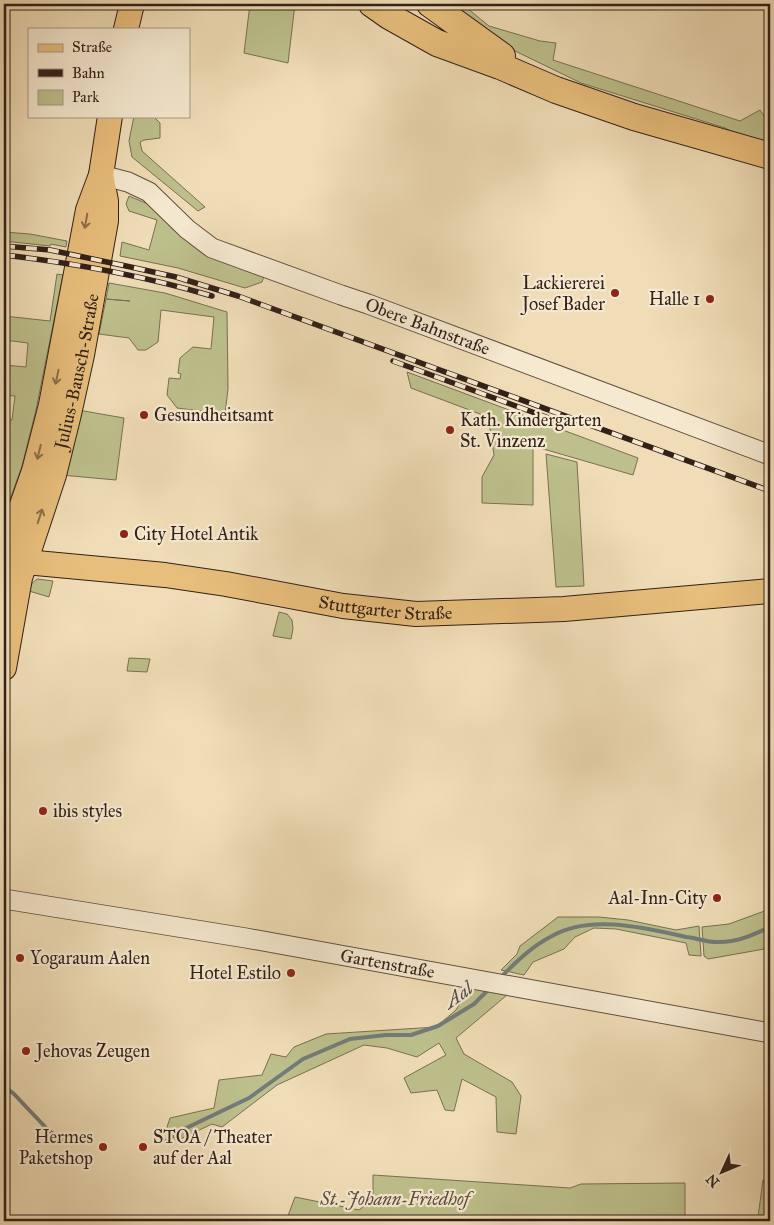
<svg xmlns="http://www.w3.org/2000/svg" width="774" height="1225" font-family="'IM FELL Great Primer',serif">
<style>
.green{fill:#bdc08c;stroke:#787052}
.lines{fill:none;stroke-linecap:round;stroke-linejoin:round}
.stream{stroke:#737c79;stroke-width:4}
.minor-casing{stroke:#624f40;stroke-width:21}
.major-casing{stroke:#322019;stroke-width:26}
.highway-casing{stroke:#322019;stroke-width:28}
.minor{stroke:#f5e9d0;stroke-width:19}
.major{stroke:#e8be7c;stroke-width:24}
.highway{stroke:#e8be7c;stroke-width:26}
.rail-casing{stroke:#322019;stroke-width:5.5}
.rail{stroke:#f5e9d0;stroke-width:4;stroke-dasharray:11;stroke-linecap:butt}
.oneway{stroke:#8d6f4a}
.poi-dot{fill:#8f2418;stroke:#f5e9d0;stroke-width:2}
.labels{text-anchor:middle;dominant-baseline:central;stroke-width:4.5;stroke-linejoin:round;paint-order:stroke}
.poi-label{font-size:18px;fill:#322019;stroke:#f5e9d0;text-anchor:start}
.street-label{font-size:18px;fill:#322019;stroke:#f5e9d0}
.park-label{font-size:18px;font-style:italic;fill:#5c503c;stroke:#f5e9d0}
.water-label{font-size:19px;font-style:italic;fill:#524e49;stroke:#f5e9d0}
</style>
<rect width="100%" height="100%" fill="#f0ddb7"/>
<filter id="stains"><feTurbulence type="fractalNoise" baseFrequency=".004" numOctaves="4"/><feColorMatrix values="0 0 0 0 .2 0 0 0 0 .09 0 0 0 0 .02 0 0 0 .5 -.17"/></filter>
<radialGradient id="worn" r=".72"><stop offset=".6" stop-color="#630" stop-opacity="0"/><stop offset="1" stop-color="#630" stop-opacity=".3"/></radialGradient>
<!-- green -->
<path class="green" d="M250 4H295L288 63 244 53Z
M443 4H462L489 26 540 41 556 43 553 60 740 121 760 110 770 125V151L725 128 581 83 513 50Z
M134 116H153L160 123V138L144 140 140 142 142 151 205 207 198 211 132 157 129 141Z
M129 196 155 207 264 276 262 282 245 288 178 268 120 256 122 242 149 250 157 220 129 211 126 204Z
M4 232 30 234 67 241 66 247 51 244 50 246 4 241Z
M57 274 63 275 36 410 22 466 4 516V419L12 420 15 396 4 395V365L26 367 28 343 4 340V316L50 321Z
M109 283 165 293 227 312 228 389 225 414 177 408 167 395 169 378 180 379 181 374 178 373 180 358 193 347 211 349 214 317 161 310 158 342 146 350H138L129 338 99 334 106 299 130 301 106 299Z
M407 372 638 458 633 475 533 446V505L482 503V477L494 455 488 417 411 388Z
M78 410 124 418 116 480 61 475Z
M546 454 577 462 584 586 556 587Z
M37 579 53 581 49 597 29 591 30 585Z
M279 612 287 614 292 620 293 629 291 639 273 636Z
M129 658 150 659 147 672 127 671Z
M770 909V948L708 959 704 956 702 927 729 924Z
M558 917H599L628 920 676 930 699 926 701 956 689 955 686 943 616 929 594 928 575 937 564 949 533 962 524 975 501 970 517 954 520 946Z
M470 986 507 995 456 1038 464 1054 512 1082 521 1096 516 1134 497 1132 496 1097 462 1079 454 1111 445 1110 437 1090 411 1093 404 1078 446 1055 439 1043 417 1057 387 1048 364 1045 277 1085 222 1127 212 1124 176 1141 167 1127 170 1118 214 1108 219 1080 262 1075 271 1054 286 1057 294 1047 326 1034 436 1027 456 1010Z
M373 1175 570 1188 581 1184 685 1183V1221H286L295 1197 359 1210 373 1199Z
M763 1180H770V1220L758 1217Z"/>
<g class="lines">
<!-- stream -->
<path class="stream" d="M499 979C515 963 532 946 552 936 591 914 645 928 686 937 696 938 707 942 716 942 736 943 753 935 770 927
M4 1086 14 1094 49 1131 67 1143
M166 1141 180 1131 249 1098 303 1059 350 1039 386 1035H411L438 1026 474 1004 489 989"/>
<!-- minor casing -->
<g class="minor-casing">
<g id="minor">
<path id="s1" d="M101 175 128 182 149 192 187 229 212 248 341 295 368 304 770 455"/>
<path id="s2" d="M4 899 246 938 770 1033"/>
</g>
</g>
<!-- major casing -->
<g class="major-casing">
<g id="major">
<path d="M126 29 132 4"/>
<path d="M4 556 34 471 51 405 88 210 101 175 110 116"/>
<path id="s3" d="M4 560 165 575 226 584 343 606 416 614 564 609 770 591"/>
<path id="s4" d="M4 668 20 578 54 475 69 414 82 355 106 221V201L101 175"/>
</g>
</g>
<!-- highway casing -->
<g class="highway-casing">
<path id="highway" d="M372 4 389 16 437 43 500 66 556 90 634 117 770 156
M430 4 502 56"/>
</g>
<!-- minor -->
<use href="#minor" class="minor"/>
<!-- major -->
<use href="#major" class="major"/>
<!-- highway -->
<use href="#highway" class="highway"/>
<!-- rail casing -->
<g class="rail-casing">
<path id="rail" d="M4 246 50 250 126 266 176 277 238 296 770 491
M4 255C74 263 144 276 212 296
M393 361 557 421"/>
</g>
<!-- rail -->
<use href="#rail" class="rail"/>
</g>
<!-- one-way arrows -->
<defs><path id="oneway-shaft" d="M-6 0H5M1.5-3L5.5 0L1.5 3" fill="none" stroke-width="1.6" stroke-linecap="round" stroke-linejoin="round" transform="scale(1.25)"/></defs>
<g class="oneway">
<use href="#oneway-shaft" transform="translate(86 221) rotate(100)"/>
<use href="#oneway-shaft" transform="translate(57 377) rotate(102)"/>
<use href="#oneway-shaft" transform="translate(39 452) rotate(104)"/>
<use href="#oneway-shaft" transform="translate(40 516) rotate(-72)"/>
</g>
<!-- markers -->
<g class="poi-dot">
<circle cx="615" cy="293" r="5"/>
<circle cx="710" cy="299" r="5"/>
<circle cx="144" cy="415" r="5"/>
<circle cx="450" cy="430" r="5"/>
<circle cx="124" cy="534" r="5"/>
<circle cx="43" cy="811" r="5"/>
<circle cx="717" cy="898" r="5"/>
<circle cx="20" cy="958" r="5"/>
<circle cx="291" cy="973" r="5"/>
<circle cx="26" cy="1051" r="5"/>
<circle cx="103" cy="1147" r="5"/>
<circle cx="143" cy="1147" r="5"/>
</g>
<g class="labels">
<!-- poi labels -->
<g class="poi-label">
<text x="605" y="283" text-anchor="end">Lackiererei<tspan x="605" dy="21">Josef Bader</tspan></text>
<text x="700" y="299" text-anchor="end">Halle 1</text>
<text x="154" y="415">Gesundheitsamt</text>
<text x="460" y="420">Kath. Kindergarten<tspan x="460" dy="21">St. Vinzenz</tspan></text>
<text x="134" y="534">City Hotel Antik</text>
<text x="53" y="811">ibis styles</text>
<text x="707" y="898" text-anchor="end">Aal-Inn-City</text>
<text x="30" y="958">Yogaraum Aalen</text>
<text x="281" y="973" text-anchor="end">Hotel Estilo</text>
<text x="36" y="1051">Jehovas Zeugen</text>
<text x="93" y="1137" text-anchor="end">Hermes<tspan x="93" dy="21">Paketshop</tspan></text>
<text x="153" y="1137">STOA / Theater<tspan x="153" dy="21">auf der Aal</tspan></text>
</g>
<!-- street labels -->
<g class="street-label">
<text stroke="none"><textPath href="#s1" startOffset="365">Obere Bahnstraße</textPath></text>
<text stroke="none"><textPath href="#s4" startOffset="306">Julius-Bausch-Straße</textPath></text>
<text stroke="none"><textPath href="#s3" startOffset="385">Stuttgarter Straße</textPath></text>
<text stroke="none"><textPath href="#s2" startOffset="389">Gartenstraße</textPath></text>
</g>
<!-- park labels -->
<g class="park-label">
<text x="395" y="1199">St.-Johann-Friedhof</text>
</g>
<!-- water labels -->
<g class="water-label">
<text transform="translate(458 995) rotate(-36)">Aal</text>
</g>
</g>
<!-- margin -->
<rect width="774" height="1225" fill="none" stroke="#f0ddb7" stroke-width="20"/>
<rect x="5" y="5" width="764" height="1215" fill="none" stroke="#322019" stroke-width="2.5"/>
<rect x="10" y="10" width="754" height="1205" fill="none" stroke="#322019"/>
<!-- legend -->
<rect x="28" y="28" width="162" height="90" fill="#f5e9d0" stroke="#a79987"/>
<rect x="38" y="44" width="25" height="8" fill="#e8be7c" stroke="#a79987"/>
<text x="72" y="52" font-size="15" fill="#322019">Straße</text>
<rect x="38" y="69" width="25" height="8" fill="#322019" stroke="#a79987"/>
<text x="72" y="78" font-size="15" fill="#322019">Bahn</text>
<rect x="38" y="90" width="25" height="15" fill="#bdc08c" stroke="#a79987"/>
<text x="72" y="102" font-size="15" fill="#322019">Park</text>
<!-- north arrow -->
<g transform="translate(722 1172) rotate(226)" stroke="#f5e9d0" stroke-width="4" paint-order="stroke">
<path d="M0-4L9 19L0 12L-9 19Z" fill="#322019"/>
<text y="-8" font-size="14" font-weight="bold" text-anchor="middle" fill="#322019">N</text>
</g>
<rect width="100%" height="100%" filter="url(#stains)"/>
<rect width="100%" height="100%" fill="url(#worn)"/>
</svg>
